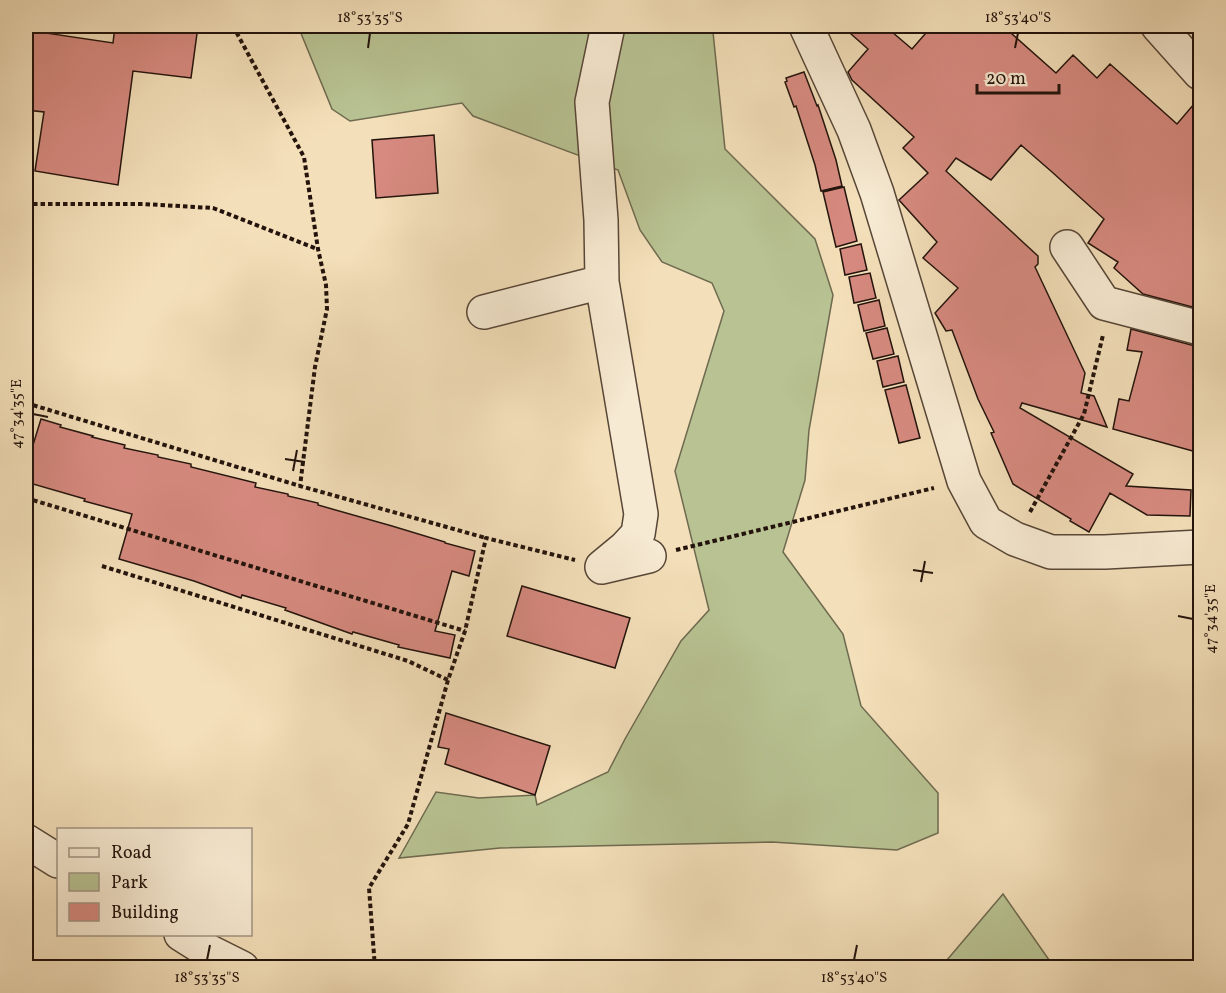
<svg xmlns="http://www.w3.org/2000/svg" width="1226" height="993" font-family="Vollkorn,serif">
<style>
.green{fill:#b8c292;stroke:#6e6a4f;stroke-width:1.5}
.building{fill:#d78a80;stroke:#23130c;stroke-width:1.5}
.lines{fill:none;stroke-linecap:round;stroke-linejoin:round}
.minor-casing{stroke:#574637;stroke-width:36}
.path{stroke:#23130c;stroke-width:4;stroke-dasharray:4.5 3;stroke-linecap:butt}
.minor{stroke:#f7ead2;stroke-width:33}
.ticks{fill:none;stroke:#23130c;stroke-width:2}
.neatline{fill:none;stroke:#23130c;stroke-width:2}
.ticks-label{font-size:15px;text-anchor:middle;fill:#23130c}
</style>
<rect width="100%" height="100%" fill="#f3dfb9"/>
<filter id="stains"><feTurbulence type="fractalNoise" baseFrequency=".00333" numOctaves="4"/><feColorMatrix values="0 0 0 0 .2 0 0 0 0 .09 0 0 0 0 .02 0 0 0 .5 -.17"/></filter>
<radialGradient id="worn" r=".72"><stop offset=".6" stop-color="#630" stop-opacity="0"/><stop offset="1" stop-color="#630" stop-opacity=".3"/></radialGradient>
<!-- green -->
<path class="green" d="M298 26H717L713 32 725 149 815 239 833 295 809 430 805 480 783 552 843 634 861 706 938 793V833L897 850 772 842 500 848 399 858 436 792 479 798 535 795 537 805 608 772 625 739 681 641 709 610 675 471 724 311 712 283 662 262 640 230 618 170 473 116 462 103 350 121 332 109Z
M1003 894 1054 967H941Z"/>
<!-- building -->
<path class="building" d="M115 26H198L191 78 133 71 118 185 35 171 44 112 26 110 33 56 26 55V30L113 43Z
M842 26H885L912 49 932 26H1003L1056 73 1073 55 1097 78 1110 64 1177 124 1200 97V309L1143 294 1114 268 1118 262 1088 243 1104 219 1052 172 1021 145 991 180 956 158 946 171 1038 256V264L1035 267 1085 373 1081 393 1094 396 1107 427 1022 403 1020 408 1133 474 1126 486 1191 490 1190 516 1147 515 1110 493 1089 532 1070 521 1071 519 1013 484 991 433 994 432 978 399 952 330 946 331 935 313 958 288 923 258 937 242 899 200 928 173 903 148 914 137 852 80 848 72 868 49Z
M804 72 817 106 818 105 836 160 842 186 821 191 815 165 796 106 794 107 785 82 787 81 786 78Z
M434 135 438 193 376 198 372 140Z
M844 187 857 241 836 247 823 192Z
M861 244 867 270 845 275 840 249Z
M870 273 876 298 854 303 849 277Z
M879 300 885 326 864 331 858 305Z
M887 328 894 354 873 359 866 333Z
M1131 329 1195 346H1200V453L1113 429 1119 399 1129 401 1142 352 1127 350Z
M898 356 904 382 883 387 877 361Z
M906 385 920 438 899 443 885 390Z
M41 419 61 425 60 427 93 436 92 437 125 445 124 448 158 455V457L191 464V467L256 483 255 487 288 494V496L318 503V505L392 526 445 542V543L475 551 469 576 452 571 435 631 455 635 450 658 398 647 399 645 353 632 352 634 285 610 286 608 242 595 241 598 194 581 119 559 132 514 84 501 85 499 26 482V457L29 458Z
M522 586 630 618 615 668 507 636Z
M446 713 550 746 535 795 445 764 449 749 438 747Z"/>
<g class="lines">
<!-- minor casing -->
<g class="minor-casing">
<path id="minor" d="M608 26 592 102 601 220 602 282 641 514 638 534 625 548 602 567 649 556
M806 26 854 130 877 193 964 481 986 522 1015 539 1051 552H1105L1200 547
M1158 26 1200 73
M1067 247 1104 303 1200 328
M484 312 602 282
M26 841 58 861
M181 934 208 951 242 968"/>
</g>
<!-- path -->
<path class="path" d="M233 26 304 157 318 249 326 285 327 309 315 367 300 486
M26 206 30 204H143L213 208 317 249
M26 403 300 486 486 538
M26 498 465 631
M1030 512 1084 414 1103 335
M676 550 934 488
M102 566 408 661 448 680
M375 968 369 888 408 824 448 680 465 631 486 538 575 560"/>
<!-- minor -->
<use href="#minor" class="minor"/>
</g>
<!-- ticks -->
<path class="ticks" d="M368 48 370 33M1015 48 1018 33M33 414 48 417M285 459 305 462M293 471 297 450M913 570 933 573M921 582 925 561M1178 616 1193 619M207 960 210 945M854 960 857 945"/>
<!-- margin -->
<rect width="1226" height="993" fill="none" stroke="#f3dfb9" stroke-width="66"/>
<!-- legend -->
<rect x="57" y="828" width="195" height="108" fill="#f7ead2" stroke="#a29483" stroke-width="1.5"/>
<rect x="69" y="848" width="30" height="9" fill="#f7ead2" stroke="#a29483" stroke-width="1.5"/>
<text x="111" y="858" font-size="18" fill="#23130c">Road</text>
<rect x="69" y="873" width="30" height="18" fill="#b8c292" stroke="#a29483" stroke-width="1.5"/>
<text x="111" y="888" font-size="18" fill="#23130c">Park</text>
<rect x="69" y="903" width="30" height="18" fill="#d78a80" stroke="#a29483" stroke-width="1.5"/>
<text x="111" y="918" font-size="18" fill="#23130c">Building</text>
<!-- scale -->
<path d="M977 84v9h82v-9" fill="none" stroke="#23130c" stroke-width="3"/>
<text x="986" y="84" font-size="18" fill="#23130c" stroke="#f7ead2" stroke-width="4.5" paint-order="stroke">20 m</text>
<rect x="33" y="33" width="1160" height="927" class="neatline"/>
<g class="ticks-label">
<text x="370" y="22">18°53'35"S</text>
<text x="1018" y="22">18°53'40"S</text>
<text transform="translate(16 414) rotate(-90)" y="5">47°34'35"E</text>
<text transform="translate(1210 619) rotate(-90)" y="5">47°34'35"E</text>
<text x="207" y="982">18°53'35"S</text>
<text x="854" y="982">18°53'40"S</text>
</g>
<rect width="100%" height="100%" filter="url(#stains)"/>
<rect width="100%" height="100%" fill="url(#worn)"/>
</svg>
